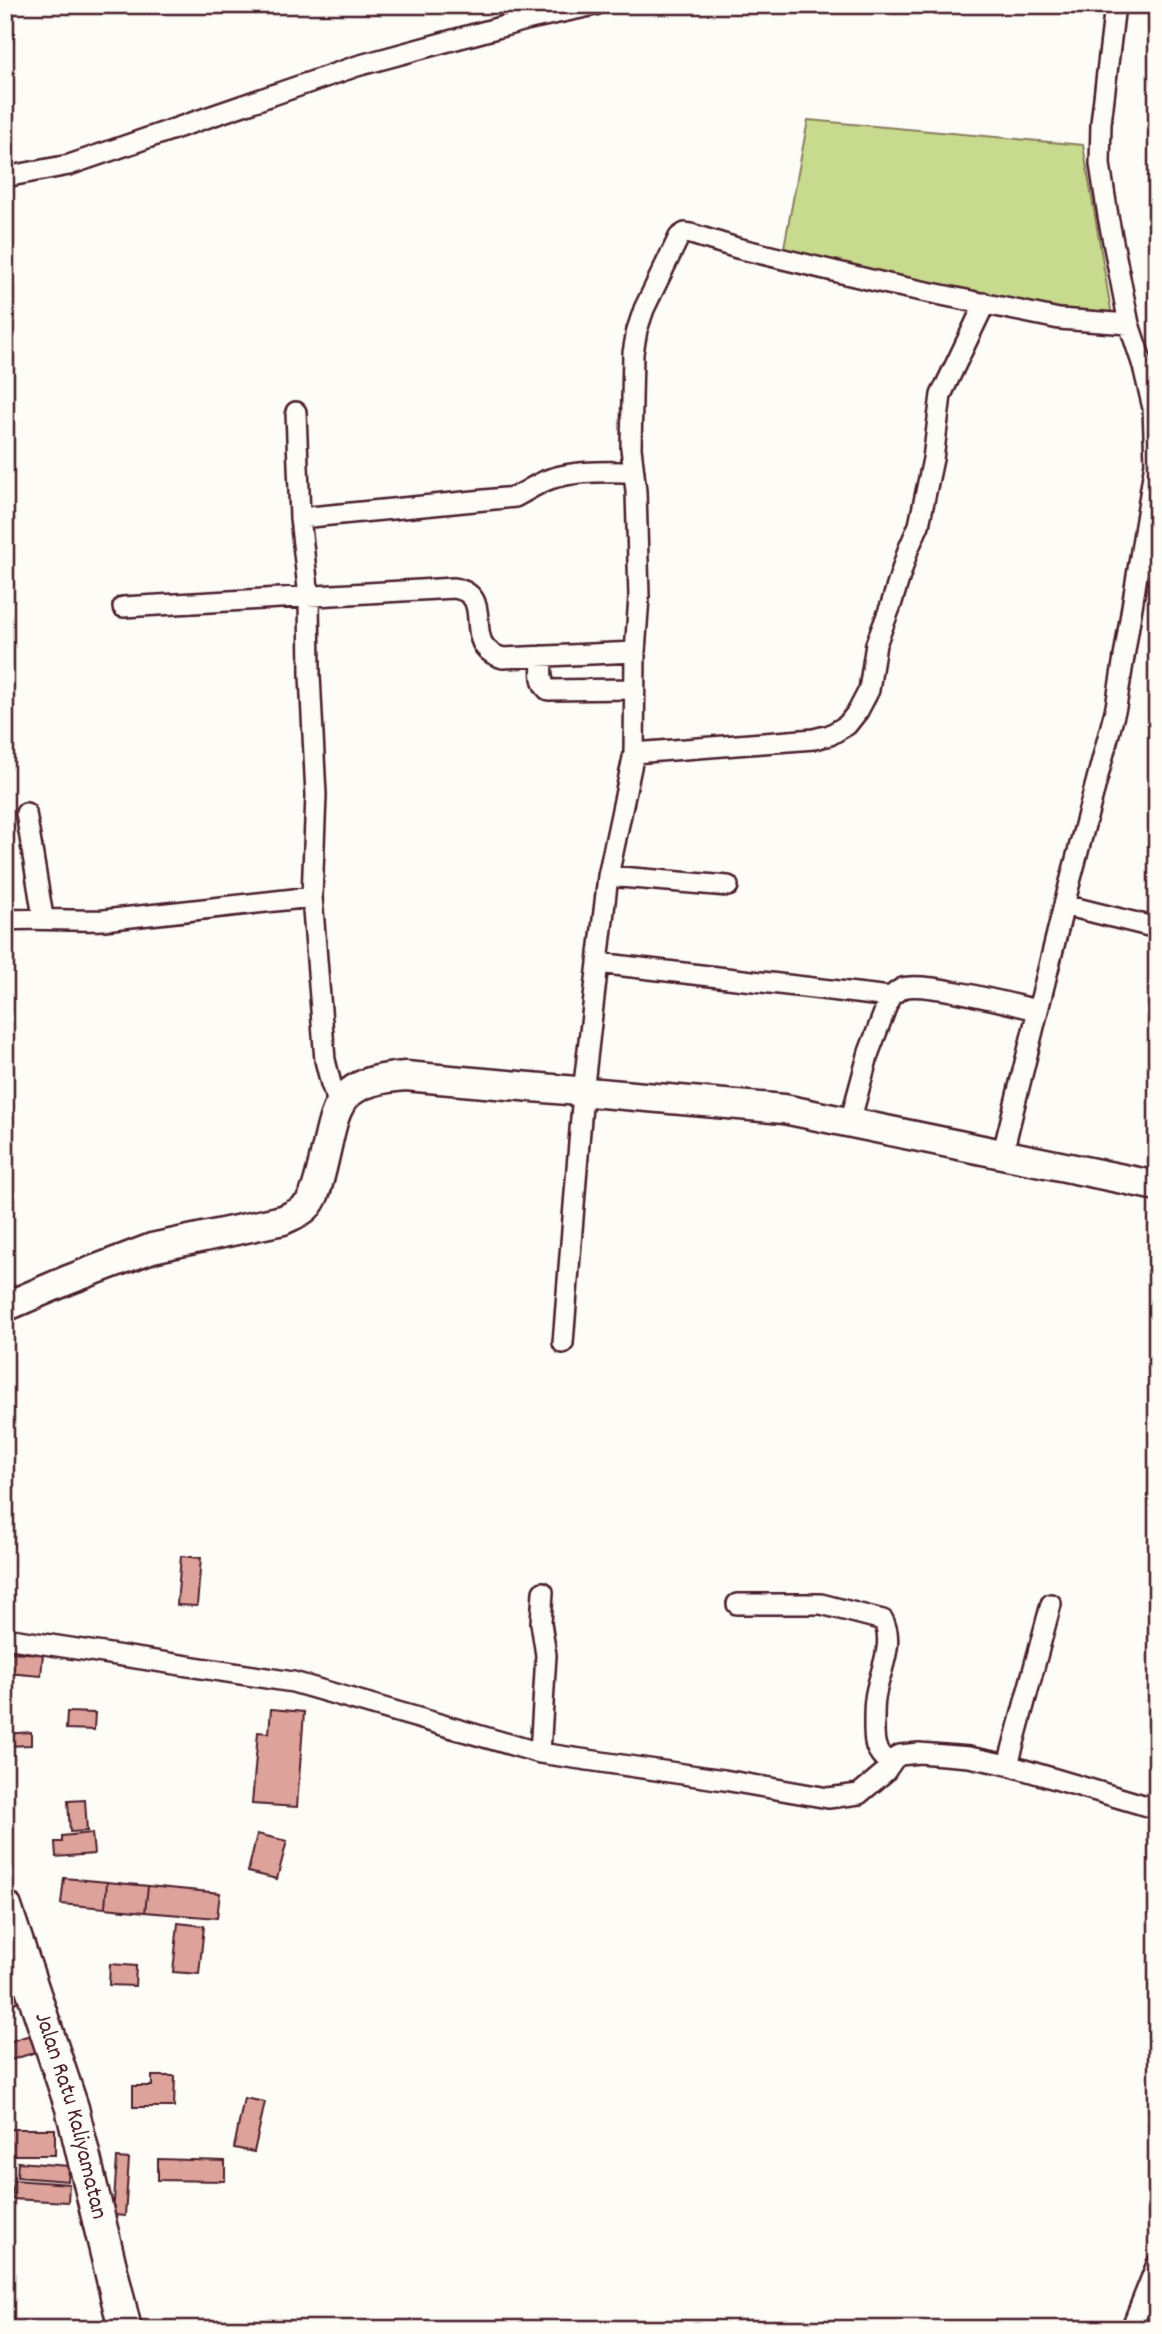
<svg xmlns="http://www.w3.org/2000/svg" width="1162" height="2334" font-family="Dekko,sans-serif">
<style>
.green{fill:#c8da8e;stroke:#897c5c;stroke-width:2}
.building{fill:#dda39b;stroke:#4a1f2b;stroke-width:2}
.lines{fill:none;stroke-linecap:round;stroke-linejoin:round}
.street-casing{stroke:#4a1f2b;stroke-width:24}
.secondary-casing{stroke:#4a1f2b;stroke-width:33}
.primary-casing{stroke:#4a1f2b;stroke-width:37}
.street{stroke:#fdfcf7;stroke-width:19}
.secondary{stroke:#fdfcf7;stroke-width:28}
.primary{stroke:#fdfcf7;stroke-width:32}
.labels{text-anchor:middle;dominant-baseline:central;stroke-width:7;stroke-linejoin:round;paint-order:stroke}
.street-label{font-size:24px;fill:#4a1f2b;stroke:#fdfcf7}
</style>
<rect width="100%" height="100%" fill="#fdfcf7"/>
<filter id="ink" filterUnits="userSpaceOnUse"><feTurbulence type="fractalNoise" baseFrequency=".0143" numOctaves="2"/><feDisplacementMap in="SourceGraphic" scale="14" xChannelSelector="R" yChannelSelector="G"/><feConvolveMatrix kernelMatrix="1 2 1 2 8 2 1 2 1" color-interpolation-filters="sRGB"/></filter>
<g filter="url(#ink)">
<!-- green -->
<path class="green" d="M808 120 1083 145 1113 322 782 258Z"/>
<!-- building -->
<path class="building" d="M181 1556 201 1558 197 1606 177 1605Z
M9 1652 43 1654 41 1676 7 1673Z
M271 1709 304 1712 297 1807 252 1804 258 1732 269 1733Z
M67 1712 95 1713 94 1730 66 1729Z
M31 1732V1745L5 1746V1734Z
M85 1800 87 1831 70 1832 68 1801Z
M92 1833 94 1854 56 1857 55 1842H62V1836Z
M257 1834 287 1841 277 1879 248 1872Z
M64 1878 107 1882 105 1908 61 1904Z
M107 1882 148 1886 145 1912 105 1908Z
M148 1886 220 1893 217 1918 145 1912Z
M178 1923 204 1926 199 1974 173 1972Z
M110 1964 136 1966 135 1986 109 1985Z
M27 1975 34 1996 5 2006V1983Z
M33 2034 39 2051 5 2062V2043Z
M152 2076H175L174 2107H133V2086H152Z
M244 2098 265 2102 254 2152 234 2148Z
M5 2129H55V2155H5Z
M117 2158 129 2159 125 2216 113 2215Z
M158 2159 225 2161V2181L158 2180Z
M18 2162 69 2166 68 2181 17 2177Z
M13 2180 69 2184 68 2202 11 2199Z"/>
<g class="lines">
<!-- street casing -->
<g class="street-casing">
<path id="street" d="M5 177 69 165 357 66 530 19 595 5
M296 412 300 518 309 597 310 675 316 795 312 897 325 1060 331 1084 339 1103
M300 518 515 497C527 491 538 483 550 479 577 470 606 472 634 472
M123 607 454 588C499 596 457 645 503 658L635 652
M542 656C542 668 539 682 548 690L634 689
M634 753 814 739 830 735 847 725 858 711 869 690 876 644 891 605 908 550 919 525 933 459 941 395 985 303
M26 813 43 917
M608 876 728 886
M1064 905 1157 928
M5 920C39 918 71 921 104 920L312 897
M598 963 890 997C894 994 898 990 903 988 924 981 1011 1004 1037 1010
M850 1122 869 1052 890 997
M1002 1156 1064 905 1116 707 1155 463 1153 408 1143 366 1129 324 1108 216 1100 164 1101 123 1115 5
M563 1343 583 1093 608 876 634 753 635 652 639 597 636 491 631 448 633 353 637 330 644 309 679 237 685 233 691 234 737 248 888 284 1059 319 1129 324
M737 1604H821L883 1620C896 1645 878 1673 875 1699 874 1706 874 1714 874 1721 874 1742 873 1750 890 1764
M5 1638 293 1682 540 1753 724 1780 828 1798 859 1794 885 1772 894 1759 900 1755 919 1753 969 1757 1008 1765 1157 1809
M540 1753 546 1655 541 1623 543 1592
M1008 1765 1051 1604
M1131 2329 1157 2264"/>
</g>
<!-- secondary casing -->
<g class="secondary-casing">
<path id="secondary" d="M5 1307 68 1280 152 1248 283 1220C291 1216 300 1213 306 1207 315 1199 318 1183 321 1172 337 1110 330 1082 405 1076L784 1109 1157 1186"/>
</g>
<!-- primary casing -->
<g class="primary-casing">
<g id="primary">
<path id="s1" d="M5 1907 72 2108 125 2329"/>
</g>
</g>
<!-- street -->
<use href="#street" class="street"/>
<!-- secondary -->
<use href="#secondary" class="secondary"/>
<!-- primary -->
<use href="#primary" class="primary"/>
</g>
</g>
<g class="labels">
<!-- street labels -->
<g class="street-label">
<text stroke="none"><textPath href="#s1" startOffset="219">Jalan Ratu Kaliyamatan</textPath></text>
</g>
</g>
<!-- margin -->
<rect width="1162" height="2334" fill="none" stroke="#fdfcf7" stroke-width="28"/>
<rect x="14" y="14" width="1134" height="2306" fill="none" stroke="#4a1f2b" stroke-width="2.5" filter="url(#ink)"/>
</svg>
